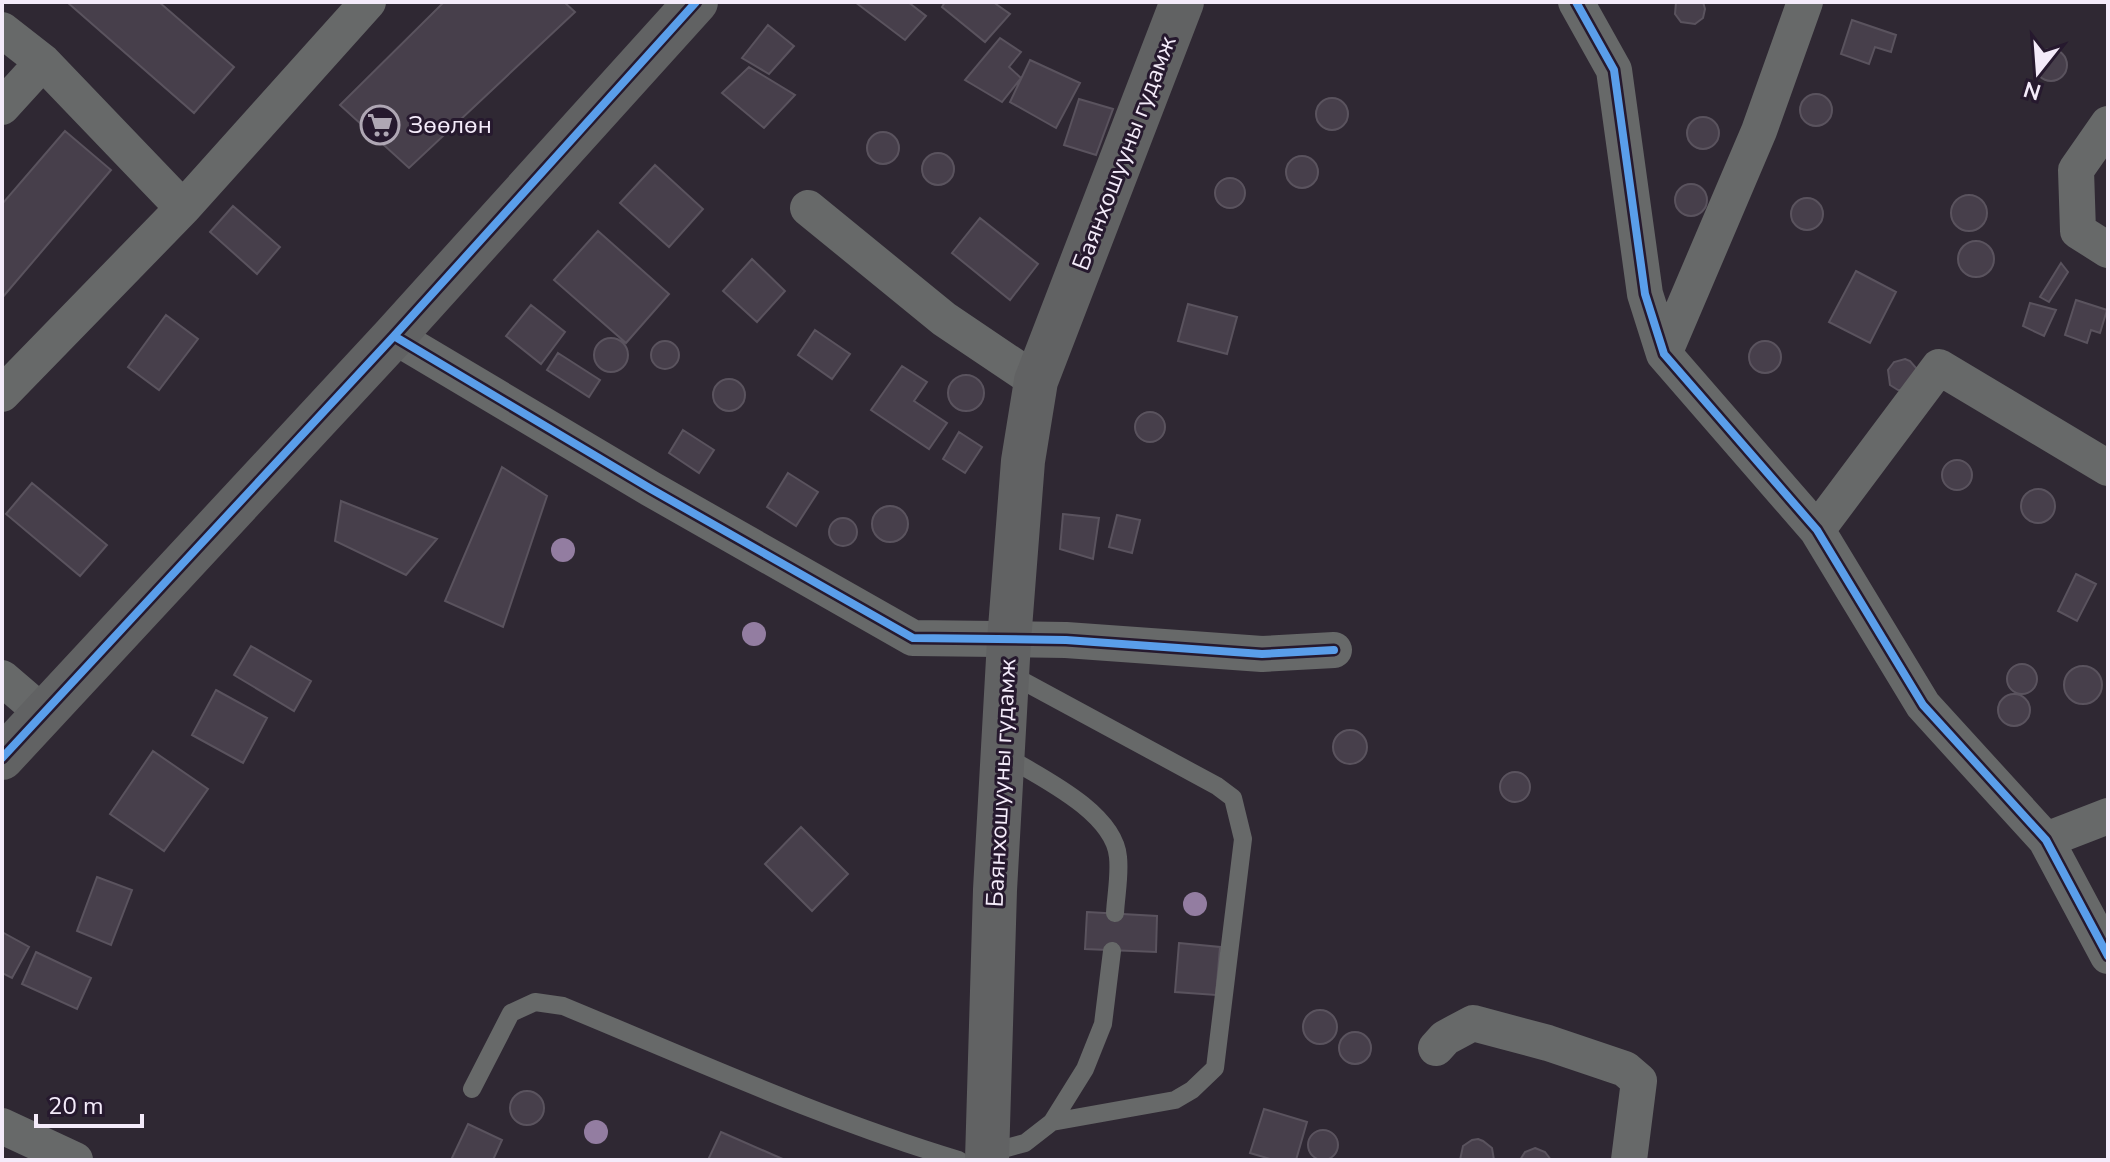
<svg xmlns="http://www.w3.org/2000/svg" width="2110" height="1162" font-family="'Nunito Sans',sans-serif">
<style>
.building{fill:#473f4b;stroke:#5a535e;stroke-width:2}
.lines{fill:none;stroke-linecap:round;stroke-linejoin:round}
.lane{stroke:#676969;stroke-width:18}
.street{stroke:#676969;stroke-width:36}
.secondary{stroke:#616263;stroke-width:44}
.cycleway-casing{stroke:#26192e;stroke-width:13}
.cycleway{stroke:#5a9eea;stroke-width:8}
.tree{fill:#937da1}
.labels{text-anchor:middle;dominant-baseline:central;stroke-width:6;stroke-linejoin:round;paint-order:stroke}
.poi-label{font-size:24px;fill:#f4ebfa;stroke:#26192e;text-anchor:start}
.street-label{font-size:24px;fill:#f4ebfa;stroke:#26192e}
</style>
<rect width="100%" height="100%" fill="#2f2833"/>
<!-- building -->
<path class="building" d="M67 2H159L234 67 194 113Z
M444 2H564L575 12 409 168 340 105Z
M855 2H908L926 16 905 40Z
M945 2H993L1010 14 985 42 942 7Z
M1676 2H1703L1705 9 1703 18 1695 24 1681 22 1675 14Z
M1852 20 1896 35 1891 52 1875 47 1869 64 1841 54Z
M768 25 794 46 769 74 742 58Z
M1000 38 1021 52 1009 67 1021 78 1002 102 965 80Z
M2035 65a16 16 0 1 1 32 0a16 16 0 1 1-32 0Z
M1030 60 1080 83 1056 128 1010 102Z
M749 67 795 95 764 128 722 93Z
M1800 110a16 16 0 1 1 32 0a16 16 0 1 1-32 0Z
M1316 114a16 16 0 1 1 32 0a16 16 0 1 1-32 0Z
M1079 99 1113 109 1096 155 1064 145Z
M1687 133a16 16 0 1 1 32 0a16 16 0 1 1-32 0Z
M65 131 111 170 2 298V204Z
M867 148a16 16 0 1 1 32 0a16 16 0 1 1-32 0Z
M922 169a16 16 0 1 1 32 0a16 16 0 1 1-32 0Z
M1286 172a16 16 0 1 1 32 0a16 16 0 1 1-32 0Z
M655 165 703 209 669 247 620 203Z
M1215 193a15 15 0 1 1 30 0a15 15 0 1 1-30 0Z
M1675 200a16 16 0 1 1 32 0a16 16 0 1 1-32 0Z
M1951 213a18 18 0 1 1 36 0a18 18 0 1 1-36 0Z
M1791 214a16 16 0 1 1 32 0a16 16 0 1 1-32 0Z
M233 206 280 247 257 274 210 232Z
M980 218 1038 264 1010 300 952 253Z
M598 231 669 294 626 343 554 280Z
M1958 259a18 18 0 1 1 36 0a18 18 0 1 1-36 0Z
M752 259 785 291 757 322 723 291Z
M2061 263 2068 272 2049 302 2040 297Z
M1856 271 1896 292 1870 343 1829 322Z
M2076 300 2107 310 2100 333 2091 330 2087 343 2065 335Z
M2030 303 2056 310 2044 336 2023 326Z
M1188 304 1237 317 1227 354 1178 341Z
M531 305 565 332 541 364 506 336Z
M166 315 198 339 159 390 128 367Z
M815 330 850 354 832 379 798 355Z
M594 355a17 17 0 1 1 34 0a17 17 0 1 1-34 0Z
M651 355a14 14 0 1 1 28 0a14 14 0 1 1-28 0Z
M1749 357a16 16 0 1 1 32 0a16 16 0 1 1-32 0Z
M558 353 600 380 589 397 547 370Z
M1905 359 1910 361 1917 369 1903 390H1898L1890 385 1888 370 1894 362Z
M902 366 927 382 914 401 947 423 929 449 871 410Z
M948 393a18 18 0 1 1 36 0a18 18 0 1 1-36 0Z
M713 395a16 16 0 1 1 32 0a16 16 0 1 1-32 0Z
M1135 427a15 15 0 1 1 30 0a15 15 0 1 1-30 0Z
M683 430 714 450 699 473 669 453Z
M959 432 982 447 965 473 943 459Z
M1942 475a15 15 0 1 1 30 0a15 15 0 1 1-30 0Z
M502 467 547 496 503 627 445 601Z
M788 473 818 492 796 526 767 507Z
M32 483 107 545 80 576 6 514Z
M2021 506a17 17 0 1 1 34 0a17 17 0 1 1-34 0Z
M341 501 437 539 406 575 335 541Z
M872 524a18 18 0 1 1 36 0a18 18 0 1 1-36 0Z
M1063 514 1099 518 1093 559 1060 549Z
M1117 515 1140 520 1132 553 1109 547Z
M829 532a14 14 0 1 1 28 0a14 14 0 1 1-28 0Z
M2076 574 2096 584 2077 621 2058 611Z
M251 646 311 681 294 711 234 675Z
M2007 679a15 15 0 1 1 30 0a15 15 0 1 1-30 0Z
M2064 685a19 19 0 1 1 38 0a19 19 0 1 1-38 0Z
M216 690 267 718 243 763 192 735Z
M1998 710a16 16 0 1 1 32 0a16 16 0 1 1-32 0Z
M1333 747a17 17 0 1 1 34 0a17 17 0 1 1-34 0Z
M153 751 208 789 164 851 110 814Z
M1500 787a15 15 0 1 1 30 0a15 15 0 1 1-30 0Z
M801 827 848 874 812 911 765 864Z
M97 877 132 890 111 945 77 931Z
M1087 912 1157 916 1156 952 1085 949Z
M2 932 29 947 12 978 2 973Z
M1179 943 1220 947 1216 995 1175 992Z
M36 952 91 978 77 1009 22 984Z
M1303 1027a17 17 0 1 1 34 0a17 17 0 1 1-34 0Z
M1339 1048a16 16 0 1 1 32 0a16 16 0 1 1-32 0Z
M510 1108a17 17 0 1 1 34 0a17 17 0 1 1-34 0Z
M1264 1109 1307 1122 1296 1160H1274L1250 1153Z
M468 1124 502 1140 493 1160H451Z
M1308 1145a15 15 0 1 1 30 0a15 15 0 1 1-30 0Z
M721 1132 785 1160H708Z
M1478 1139 1483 1141 1492 1148 1494 1160H1460L1463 1146 1472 1140Z
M1535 1148 1545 1152 1551 1160H1520L1525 1152Z"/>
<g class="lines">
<!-- lane -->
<path class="lane" d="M1010 674 1217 786 1233 798 1243 839 1215 1068 1192 1090 1175 1100 1052 1122
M1005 756C1040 777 1114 812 1118 857 1120 875 1116 895 1115 913
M472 1089 511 1013 535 1002 563 1006C694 1060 823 1119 959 1160
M988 1153 1025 1143 1052 1122 1085 1069 1103 1024 1112 951"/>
<!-- street -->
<path class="street" d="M1576 2 1614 70 1645 294 1664 354 1817 530 1923 705 2046 840 2108 956
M2 30 43 62 183 208
M2 107 43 62
M2108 124 2076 170 2078 231 2108 250
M808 208 944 319 1036 381
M394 336 651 489 913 638 1066 640 1262 654 1334 650
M1664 354 1759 131 1805 2
M2 394 183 208 368 2
M1817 530 1939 367 2108 468
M2 678 44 714
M2046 840 2108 816
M1436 1048 1445 1038 1473 1023 1548 1043 1625 1069 1639 1081 1629 1160
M2 1126 75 1160"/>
<!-- secondary -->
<path class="secondary" d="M2 758 394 336 696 2
M987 1160 995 890 1009 641 1023 461 1036 381 1182 2"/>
<!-- cycleway casing -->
<g class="cycleway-casing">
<path id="cycleway" d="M1576 2 1614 70 1645 294 1664 354 1817 530 1923 705 2046 840 2108 956
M394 336 651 489 913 638 1066 640 1262 654 1334 650
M2 758 394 336 696 2"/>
</g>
<!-- cycleway -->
<use href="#cycleway" class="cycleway"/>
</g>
<!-- trees -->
<g class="tree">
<circle cx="563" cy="550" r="12"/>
<circle cx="754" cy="634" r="12"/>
<circle cx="1195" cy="904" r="12"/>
<circle cx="596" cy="1132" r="12"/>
</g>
<!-- icons -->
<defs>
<g id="supermarket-ring" transform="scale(2)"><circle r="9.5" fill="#26192e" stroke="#afa7b4" stroke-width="1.5"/><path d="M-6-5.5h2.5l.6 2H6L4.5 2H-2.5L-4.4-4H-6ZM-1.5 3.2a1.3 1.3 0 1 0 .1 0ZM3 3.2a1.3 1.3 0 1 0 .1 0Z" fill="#afa7b4"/></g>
</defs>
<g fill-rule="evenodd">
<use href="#supermarket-ring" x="380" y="125"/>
</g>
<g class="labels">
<!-- poi labels -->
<g class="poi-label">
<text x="408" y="125">Зөөлөн</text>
</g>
<!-- street labels -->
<g class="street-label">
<text transform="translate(1124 153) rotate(-69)">Баянхошууны гудамж</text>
<text transform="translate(1001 783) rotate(-87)">Баянхошууны гудамж</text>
</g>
</g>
<!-- border -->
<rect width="2110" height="1162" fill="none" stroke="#f4ebfa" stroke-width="8"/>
<!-- north arrow -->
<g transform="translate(2038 72) rotate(197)" stroke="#26192e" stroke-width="6" paint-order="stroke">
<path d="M0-6L14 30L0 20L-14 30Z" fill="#f4ebfa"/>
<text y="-12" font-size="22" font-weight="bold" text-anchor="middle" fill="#f4ebfa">N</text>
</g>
<!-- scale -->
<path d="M36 1114v12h106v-12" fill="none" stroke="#f4ebfa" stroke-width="4"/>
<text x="48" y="1114" font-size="24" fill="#f4ebfa" stroke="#26192e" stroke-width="6" paint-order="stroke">20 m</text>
</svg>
